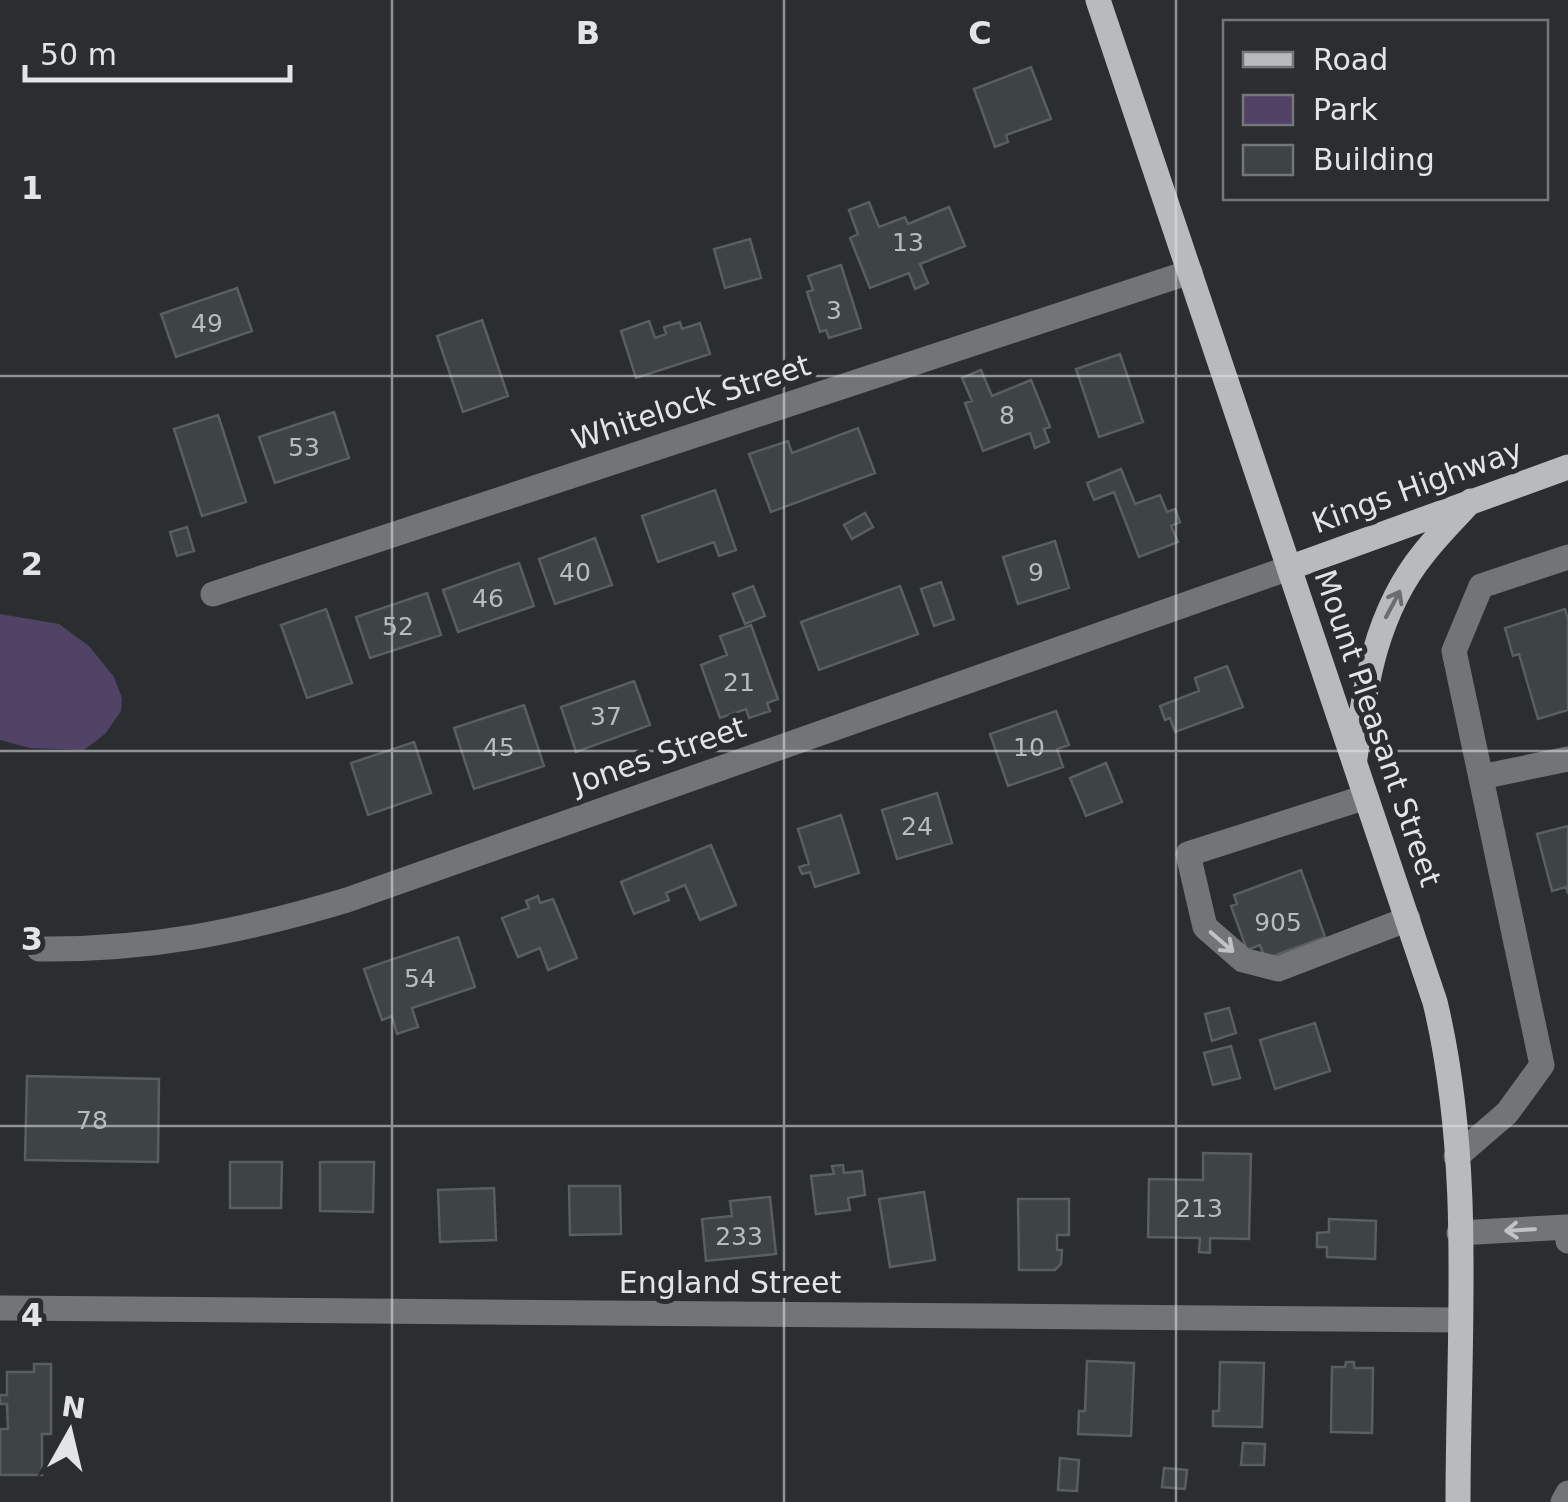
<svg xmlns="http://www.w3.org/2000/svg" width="1568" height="1502" font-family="'DejaVu Sans',sans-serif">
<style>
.green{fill:#514365}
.building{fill:#3e4344;stroke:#595e5f;stroke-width:2.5}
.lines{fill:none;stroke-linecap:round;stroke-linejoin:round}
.minor{stroke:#737476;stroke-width:25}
.major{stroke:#b8babd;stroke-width:25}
.oneway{stroke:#6a6d70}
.oneway2{stroke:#c1c2c4}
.grid{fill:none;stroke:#e2e4e6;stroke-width:2.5;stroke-opacity:0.55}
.labels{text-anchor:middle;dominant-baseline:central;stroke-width:10;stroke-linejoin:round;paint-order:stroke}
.number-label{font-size:25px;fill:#b9bcbe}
.street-label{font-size:30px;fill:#e2e4e6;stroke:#2b2e31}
.grid-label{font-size:32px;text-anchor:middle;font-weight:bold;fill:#e2e4e6;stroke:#2b2e31;stroke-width:10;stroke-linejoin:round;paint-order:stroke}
</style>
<rect width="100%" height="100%" fill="#2b2e31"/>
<!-- green -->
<path class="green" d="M0 614 59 624 89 646 114 677 122 698 121 711 105 734 84 750 30 748 0 740Z"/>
<!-- building -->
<path class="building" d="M1031 67 1051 119 1006 135 1008 142 995 147 974 89Z
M869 202 879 227 905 217 908 224 949 207 965 246 920 264 928 283 915 289 909 273 870 288 850 238 858 234 849 210Z
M750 239 761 278 725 288 714 249Z
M841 265 861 328 829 338 826 330 820 332 807 292 813 290 808 276Z
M237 288 252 331 176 357 161 314Z
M482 320 508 396 463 412 437 336Z
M649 321 655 338 666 334 664 327 680 322 682 329 700 323 710 354 636 378 621 331Z
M1120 354 1143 422 1099 437 1076 369Z
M981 370 992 396 1031 380 1050 427 1044 429 1049 442 1035 448 1030 433 983 451 965 403 972 401 962 378Z
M334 412 349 458 275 483 259 437Z
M218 415 246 502 202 516 174 429Z
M858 428 875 473 771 512 749 454 788 441 792 453Z
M1121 469 1135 504 1160 495 1167 512 1175 509 1180 522 1171 526 1178 542 1139 557 1114 492 1094 500 1087 483Z
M715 490 736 550 719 556 714 542 658 562 642 516Z
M865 513 873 527 852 539 844 525Z
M187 527 194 551 177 556 170 532Z
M595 538 612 585 555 604 539 559Z
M1055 541 1069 588 1018 604 1003 557Z
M519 563 534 606 458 632 443 590Z
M941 582 954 619 934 626 921 589Z
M753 586 765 616 745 624 733 594Z
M900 586 918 634 819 670 801 622Z
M427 593 441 635 370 658 356 617Z
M326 609 352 683 307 698 281 625Z
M1565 609 1568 619V710L1538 719 1519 654 1513 656 1505 628Z
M751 625 778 699 767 703 770 711 749 718 746 709 720 718 701 665 727 655 720 636Z
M1227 666 1243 707 1175 732 1170 718 1165 720 1160 706 1199 691 1195 678Z
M634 681 650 725 576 752 561 707Z
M524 705 544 766 474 789 454 728Z
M1056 711 1069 745 1057 749 1063 767 1008 786 990 734Z
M414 742 431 793 368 815 351 763Z
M1106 763 1122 802 1086 816 1070 778Z
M937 793 952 843 897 859 882 810Z
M841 815 859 873 815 887 810 872 802 874 799 867 809 864 798 829Z
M1568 826V894L1566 887 1552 891 1537 834Z
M711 845 736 905 700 920 685 885 666 893 669 900 634 914 621 882Z
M1301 870 1325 937 1265 959 1260 945 1247 950 1231 906 1237 904 1234 895Z
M538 896 540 903 553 899 577 958 548 970 540 948 518 957 502 918 529 908 526 901Z
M458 937 475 987 412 1008 418 1027 397 1034 392 1016 382 1020 364 969Z
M1229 1008 1236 1033 1212 1041 1205 1014Z
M1315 1023 1330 1071 1275 1089 1260 1040Z
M1231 1046 1240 1078 1213 1085 1204 1053Z
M27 1076 159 1079 158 1162 25 1160Z
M1203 1153 1251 1154 1249 1239 1210 1238V1253L1199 1252 1200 1238 1148 1237 1149 1179 1203 1180Z
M230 1162H282L281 1208H230Z
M320 1162H374L373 1212 320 1211Z
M843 1165 844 1173 862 1171 865 1195 848 1198 850 1210 816 1214 811 1176 834 1174 832 1166Z
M569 1186H620L621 1234 570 1235Z
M494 1188 496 1240 440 1242 438 1190Z
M924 1192 935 1260 890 1267 879 1199Z
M770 1197 776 1254 706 1261 702 1219 732 1216 730 1201Z
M1018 1199H1069V1235H1057V1250H1062L1061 1264 1055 1270H1019Z
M1329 1219 1376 1221 1375 1259 1327 1257V1247H1317V1233L1329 1232Z
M1087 1361 1134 1363 1131 1436 1078 1434 1079 1411H1085Z
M1220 1362 1264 1363 1262 1427 1213 1426V1411H1219Z
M1346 1362H1354V1368H1373L1372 1433 1331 1432 1332 1367H1345Z
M34 1364H51V1434H42V1475H0V1429H8L7 1404H0V1395H7V1372H34Z
M1243 1443 1265 1444 1264 1465H1241Z
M1060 1458 1079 1460 1077 1491 1058 1490Z
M1164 1468 1187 1470 1185 1489 1162 1487Z"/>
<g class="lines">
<!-- minor -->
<path class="minor" d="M213 594 1190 272
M1481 777 1568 759
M1366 797 1188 854 1205 927 1243 960 1278 969 1408 919
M39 949C151 950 240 932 347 900L1289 568
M1456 1157 1507 1113 1542 1065 1454 651 1481 586 1568 557
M1459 1233 1567 1227 1568 1241
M0 1308 1460 1320
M1563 1502 1568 1493"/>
<!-- major -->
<path class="major" d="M1098 0 1435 1002C1474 1164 1458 1336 1458 1502
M1289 568 1568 467
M1355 758C1365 685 1376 612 1424 553 1438 535 1455 518 1471 501"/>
</g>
<!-- one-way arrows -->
<defs><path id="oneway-shaft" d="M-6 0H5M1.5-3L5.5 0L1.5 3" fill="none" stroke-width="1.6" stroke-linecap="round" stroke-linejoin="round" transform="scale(2.5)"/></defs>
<use class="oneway" href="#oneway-shaft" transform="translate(1393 604) rotate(-62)"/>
<g class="oneway2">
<use href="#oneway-shaft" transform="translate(1222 942) rotate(41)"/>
<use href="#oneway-shaft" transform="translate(1520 1230) rotate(177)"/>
</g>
<!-- grid -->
<path class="grid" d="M392 0V1502M784 0V1502M1176 0V1502M0 376H1568M0 751H1568M0 1126H1568"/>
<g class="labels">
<!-- number labels -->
<g class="number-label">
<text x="908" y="242">13</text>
<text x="834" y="310">3</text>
<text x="207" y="323">49</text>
<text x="1007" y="415">8</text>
<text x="304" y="447">53</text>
<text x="575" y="572">40</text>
<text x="1036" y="572">9</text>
<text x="488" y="598">46</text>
<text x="398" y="626">52</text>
<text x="739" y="682">21</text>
<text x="606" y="716">37</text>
<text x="499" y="747">45</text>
<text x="1029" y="747">10</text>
<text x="917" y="826">24</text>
<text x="1278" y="922">905</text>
<text x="420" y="978">54</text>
<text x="92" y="1120">78</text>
<text x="1199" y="1208">213</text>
<text x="739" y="1236">233</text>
</g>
<!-- street labels -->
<g class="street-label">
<text transform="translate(691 402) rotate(-18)">Whitelock Street</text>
<text transform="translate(1417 486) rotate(-20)">Kings Highway</text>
<text transform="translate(1378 728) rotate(71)">Mount Pleasant Street</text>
<text transform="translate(659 755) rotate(-19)">Jones Street</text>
<text x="730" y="1282">England Street</text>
</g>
</g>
<g class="grid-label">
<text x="588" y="44">B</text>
<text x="980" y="44">C</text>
<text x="32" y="199">1</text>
<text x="32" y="575">2</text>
<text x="32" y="950">3</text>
<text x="32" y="1326">4</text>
</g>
<!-- legend -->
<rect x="1223" y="20" width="325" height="180" fill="#2b2e31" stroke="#747779" stroke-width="2.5"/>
<rect x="1243" y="52" width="50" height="15" fill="#b8babd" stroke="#747779" stroke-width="2.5"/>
<text x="1313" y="70" font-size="30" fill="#e2e4e6">Road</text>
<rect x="1243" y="95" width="50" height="30" fill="#514365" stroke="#747779" stroke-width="2.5"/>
<text x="1313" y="120" font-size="30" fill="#e2e4e6">Park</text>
<rect x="1243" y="145" width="50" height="30" fill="#3e4344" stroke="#747779" stroke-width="2.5"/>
<text x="1313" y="170" font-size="30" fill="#e2e4e6">Building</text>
<!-- north arrow -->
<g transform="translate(70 1432) rotate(8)" stroke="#2b2e31" stroke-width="8" paint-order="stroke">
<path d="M0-8L18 38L0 25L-18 38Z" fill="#e2e4e6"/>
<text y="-15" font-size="28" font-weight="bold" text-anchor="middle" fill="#e2e4e6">N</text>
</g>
<!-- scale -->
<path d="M25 65v15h265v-15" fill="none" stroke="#e2e4e6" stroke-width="5"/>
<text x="40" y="65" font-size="30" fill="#e2e4e6" stroke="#2b2e31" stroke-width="8" paint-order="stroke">50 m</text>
</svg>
